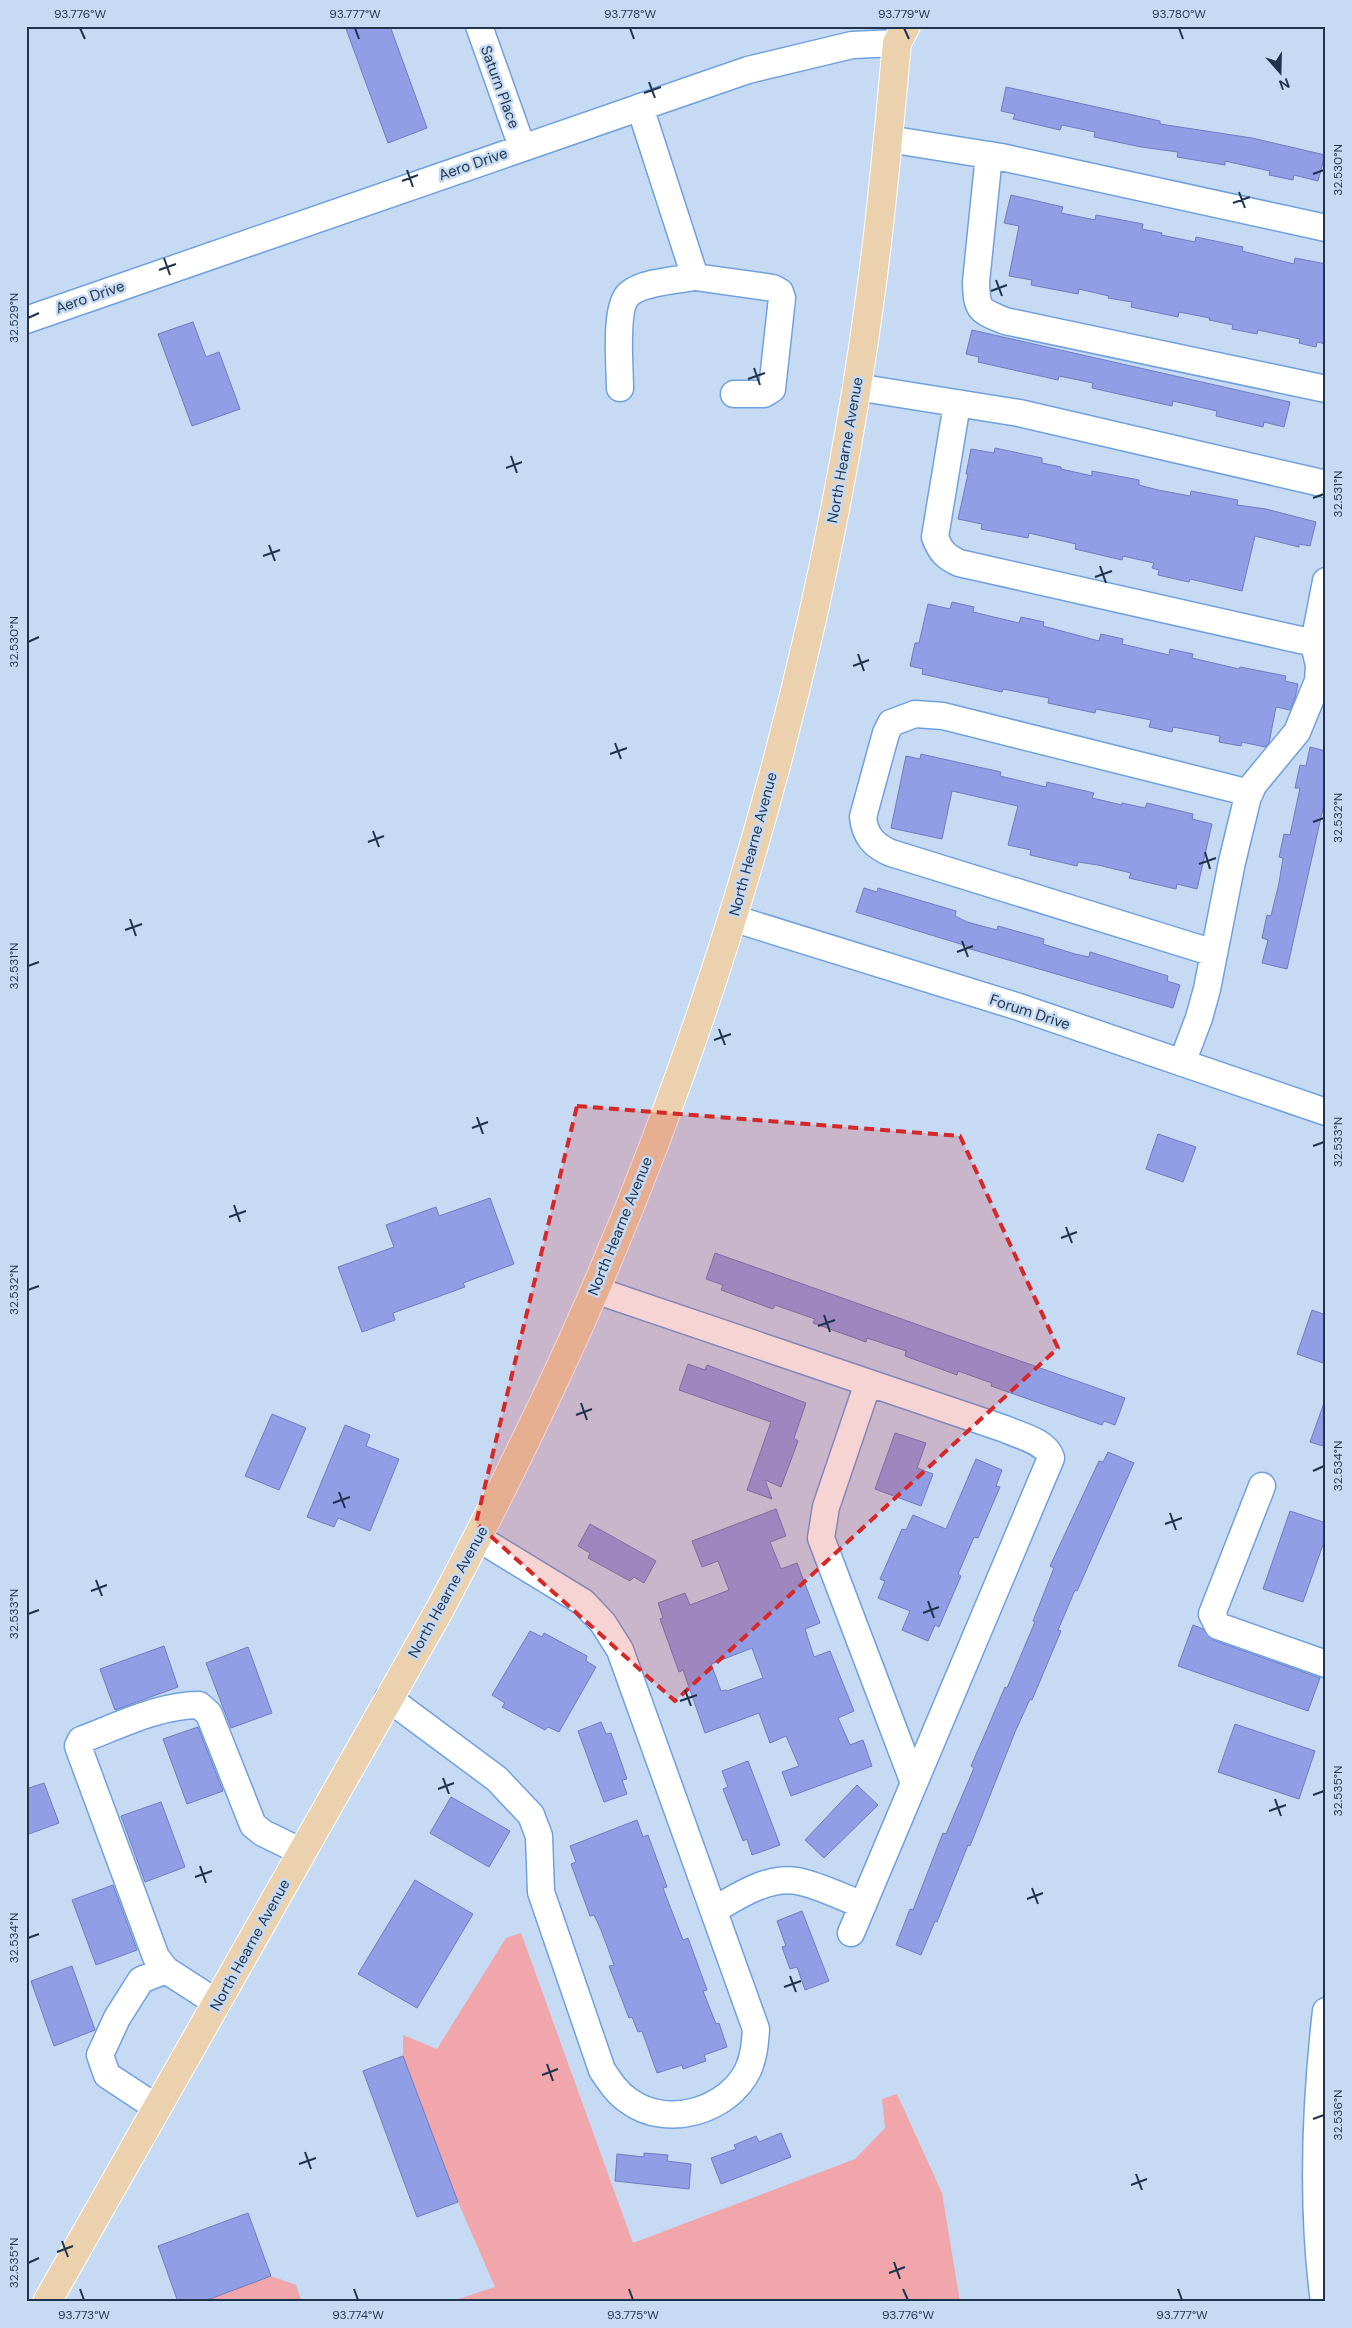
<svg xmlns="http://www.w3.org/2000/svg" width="1352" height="2328" font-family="'DM Sans',sans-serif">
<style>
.green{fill:#f1a6ab}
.building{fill:#909ee5;stroke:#6f7bc0;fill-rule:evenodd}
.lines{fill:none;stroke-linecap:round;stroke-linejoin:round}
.minor-casing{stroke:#70a1de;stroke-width:29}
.major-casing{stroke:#fff;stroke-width:30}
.minor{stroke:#fff;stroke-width:26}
.major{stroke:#ebd1ad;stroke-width:28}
.marked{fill:#d62828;fill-opacity:0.2;stroke:#d62828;stroke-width:4;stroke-dasharray:10 6;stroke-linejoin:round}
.ticks{fill:none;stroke:#1f334d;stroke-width:2}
.labels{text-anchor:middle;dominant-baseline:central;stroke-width:5;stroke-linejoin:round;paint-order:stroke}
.street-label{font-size:15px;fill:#1f334d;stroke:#c6daf4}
.neatline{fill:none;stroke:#1f334d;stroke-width:2}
.ticks-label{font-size:12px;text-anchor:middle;fill:#1f334d}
</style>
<rect width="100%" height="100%" fill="#c6daf4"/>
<!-- green -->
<path class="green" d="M521 1933 633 2243 855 2159 885 2128 882 2099 897 2094 942 2193 960 2302H449L495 2287 458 2202 403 2056V2035L437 2049 506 1938Z
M271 2276 296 2285 302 2302H202Z"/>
<!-- building -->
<path class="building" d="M345 26H390L427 128 388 143Z
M1006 87 1160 121V124L1252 138 1325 155 1318 181 1294 175 1293 180 1269 175 1270 171 1225 161V165L1177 157 1178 152 1141 147 1094 137 1095 132 1062 125 1060 130 1013 119 1015 114 1001 111Z
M1011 195 1063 207 1061 213 1095 220 1096 215 1143 224 1142 229 1162 233 1161 235 1195 242 1196 237 1243 247 1242 251 1294 264 1295 258 1326 264V344L1317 342 1316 347 1299 343 1300 339 1258 330 1257 334 1232 329 1233 325 1209 320 1210 318 1179 312 1178 317 1131 307 1132 302 1108 298 1109 296 1079 289 1078 294 1031 285 1032 280 1009 276 1019 226 1004 223Z
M193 322 206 357 219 352 240 409 192 426 158 334Z
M972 330 1290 402 1284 427 1264 422 1263 427 1216 416 1217 411 1173 401 1172 406 1092 388 1093 383 1059 376 1058 380 978 362 979 357 966 354Z
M995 448 1042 458V463L1061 467V469L1092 476V471L1139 480V485L1158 490 1190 496 1191 491 1238 500 1237 505 1266 509 1316 522 1310 546 1299 544V547L1255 536 1242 591 1190 579 1189 582 1158 575 1159 570 1152 568 1154 563 1123 556 1122 560 1075 549 1076 544 1029 533 1028 538 981 529 982 524 958 519 968 474H966L971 449 994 453Z
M952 602 974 607 973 612 1019 623 1021 617 1044 622 1043 626 1099 641 1101 634 1123 639 1122 644 1169 655 1170 649 1193 654 1192 658 1239 669 1240 667 1286 676 1285 681 1298 684 1295 698 1290 710 1276 707 1269 743 1265 747 1242 742 1241 746 1219 742 1220 736 1173 727 1172 732 1149 727 1151 720 1096 709 1095 713 1048 703 1049 698 1003 689 1002 692 922 674 923 669 910 666 915 643H919L928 604 950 609Z
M1310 747 1326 751V795L1287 969 1262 963 1268 940 1262 938 1267 915 1271 916 1279 883 1283 858 1279 857 1284 834 1290 835 1300 788H1295L1300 765 1306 766Z
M921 754 1001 772 1000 776 1046 787 1047 782 1094 793 1092 798 1122 805V803L1145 808 1147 803 1193 814 1192 819 1212 824 1197 889 1177 884 1176 889 1129 878 1131 873 1098 865 1078 862 1077 866 1030 855 1031 850 1008 845 1018 806 952 791 942 839 891 828 906 756 920 759Z
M864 888 877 892 878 888 956 911 955 916 967 922 997 930 998 926 1044 939 1043 944 1075 954 1089 957 1090 952 1168 976 1167 981 1180 985 1173 1008 967 948V946L856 912Z
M1158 1134 1196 1147 1183 1182 1146 1169Z
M490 1198 514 1264 463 1283 465 1287 393 1313 395 1320 362 1332 338 1267 394 1247 386 1225 436 1207 439 1216Z
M715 1253 1125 1398 1115 1425 1104 1421 1102 1425 991 1386 992 1383 958 1371 957 1375 905 1356 906 1351 867 1338 866 1342 813 1323 815 1319 775 1305 773 1309 721 1290 723 1285 706 1279Z
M1312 1310 1326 1315V1364L1297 1354Z
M688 1364 705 1370 707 1365 806 1403 794 1438 798 1441 781 1487 765 1480 772 1499 747 1490 771 1422 679 1390Z
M1324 1403H1326V1447L1310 1442Z
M272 1414 306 1428 279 1490 245 1476Z
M345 1425 370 1435 366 1446 399 1459 370 1531 338 1518 334 1527 307 1517Z
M895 1433 926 1443 917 1468 933 1474 921 1506 875 1489Z
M1108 1452 1134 1463 1077 1591 1075 1590 1058 1630 1061 1631 1032 1700 1030 1699 1015 1732 970 1846 968 1845 937 1922 935 1921 921 1955 896 1945 910 1909 913 1910 943 1833 946 1834 974 1768 971 1766 985 1734 1005 1687 1007 1688 1035 1622 1033 1621 1054 1568 1050 1566 1099 1461 1103 1462Z
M976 1459 1002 1470 996 1486 1000 1487 978 1538 974 1537 958 1574 961 1576 939 1627 935 1625 928 1641 902 1630 910 1611 878 1598 885 1581 880 1579 902 1529 906 1530 913 1515 946 1529Z
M776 1509 786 1536 770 1542 781 1569 797 1563 820 1623 805 1629 814 1657 830 1651 854 1711 838 1718 850 1745 863 1740 872 1766 791 1796 782 1772 799 1766 786 1736 770 1743 759 1713 705 1733 683 1670 679 1672 660 1619 663 1618 658 1603 685 1593 690 1605 729 1590 718 1561 702 1567 692 1541ZM752 1648 763 1678 727 1691 726 1690 721 1691 711 1664Z
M1290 1511 1326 1523V1536L1303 1602 1263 1589Z
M590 1524 656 1561 644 1583 634 1577 630 1581 588 1558 590 1553 578 1546Z
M1193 1625 1203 1629 1213 1640 1320 1678 1308 1711 1178 1666Z
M530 1631 542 1637 544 1633 587 1656 586 1661 596 1667 559 1732 548 1727 545 1730 502 1707 505 1703 492 1695Z
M164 1646 178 1687 115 1710 100 1669Z
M248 1647 272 1713 231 1728 206 1663Z
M601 1722 606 1734 611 1733 627 1779 622 1780 627 1794 604 1802 578 1731Z
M1235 1724 1315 1751 1299 1799 1218 1772Z
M198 1727 223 1791 187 1804 163 1739Z
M748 1761 780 1845 752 1855 747 1839 743 1841 723 1789 728 1787 722 1771Z
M44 1783 59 1823 26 1835V1789Z
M857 1785 878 1805 824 1858 805 1840Z
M451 1797 510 1831 489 1867 430 1833Z
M161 1802 185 1867 145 1882 121 1816Z
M637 1820 643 1837 648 1835 667 1887 663 1888 669 1904 683 1940 688 1938 707 1990 703 1991 716 2024 719 2023 727 2047 704 2055 706 2061 683 2069 682 2065 657 2073 642 2031 638 2032 632 2017 629 2018 609 1966 614 1965 601 1930 594 1915 590 1916 571 1864 576 1862 570 1846Z
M415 1880 473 1914 417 2008 358 1974Z
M113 1885 137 1950 96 1965 72 1900Z
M802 1911 829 1981 805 1990 797 1967 790 1969 782 1947 786 1946 777 1921Z
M72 1966 95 2030 54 2046 31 1981Z
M403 2056 458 2202 417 2217 363 2071Z
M781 2133 791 2157 721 2184 711 2158 736 2149 734 2145 756 2136 759 2142Z
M644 2153 668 2155 667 2161 691 2164 689 2189 615 2181 617 2154 644 2157Z
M248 2213 271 2276 202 2302H178L158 2246Z"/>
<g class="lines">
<!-- minor casing -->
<g class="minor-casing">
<path id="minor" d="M479 26 522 147
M888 139 1001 157 1326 228
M989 155 976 282C977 311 979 310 1005 321L1326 389
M695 277 773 288 780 292 782 298 772 389 764 394H734
M26 320 748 70 852 45 897 43
M856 387 1019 413 1326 484
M620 388C620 368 614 307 629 294 642 282 677 280 695 277L640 107
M957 404 935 537C940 551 946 557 959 563L1314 643
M732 918 1019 1007 1326 1112
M1214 953 891 853C874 846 865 836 863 817L886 733 891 723 915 714 943 716 1250 793
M1182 1063 1199 1018 1207 989 1232 862 1248 796 1254 784 1297 732 1318 681 1319 666 1314 643 1326 581
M595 1290 1005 1429C1020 1436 1046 1441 1051 1458L851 1933
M868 1383 826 1507 821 1538 914 1783
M1262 1486 1212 1614 1218 1626 1326 1664
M388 1698 497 1779 531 1815 539 1836 541 1892 602 2070C610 2082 617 2093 629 2101 667 2129 728 2111 748 2070 754 2057 755 2043 756 2029L620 1650 603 1623 583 1602 478 1538
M714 1910C738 1896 768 1876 797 1881 816 1884 844 1898 863 1905
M217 2003 166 1970 156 1957 82 1757 78 1746 81 1740C118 1726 159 1705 199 1705L209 1714 253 1825 263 1833 302 1852
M157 2108 107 2075 100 2055 117 2018 141 1980 166 1970
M1324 2302C1311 2205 1315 2108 1326 2011"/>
</g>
<!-- major casing -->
<g class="major-casing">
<path id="major" d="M47 2302 440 1609C495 1505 548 1398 595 1290 689 1073 761 845 813 615 836 511 856 404 870 298 882 213 889 128 897 43L906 26"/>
</g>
<!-- minor -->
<use href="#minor" class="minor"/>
<!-- major -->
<use href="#major" class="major"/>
</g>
<!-- marked area -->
<path class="marked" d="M577 1106 960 1136 1058 1348 675 1701 476 1523Z"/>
<!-- ticks -->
<path class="ticks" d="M80 28 85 39M355 28 359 39M630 28 634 39M904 28 909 39M1179 28 1183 39M649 82 655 98M644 93 661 87M407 170 413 187M1313 174 1324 170M402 181 418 175M1239 192 1245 208M1233 203 1250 197M164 258 170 275M159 270 176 264M996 280 1002 296M991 291 1007 285M28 318 39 313M754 368 760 385M748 379 765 373M511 456 517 473M506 468 522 462M1313 498 1324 494M269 545 275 561M263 556 280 550M1100 566 1106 583M1095 577 1112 571M28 642 39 637M858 654 864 671M853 666 869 660M615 743 621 759M610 754 627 748M1313 822 1324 818M373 831 379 847M368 842 384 836M1205 852 1210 869M1199 864 1216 858M130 919 136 936M125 930 142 924M962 941 968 957M957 952 973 946M28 966 39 962M719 1029 725 1045M714 1040 731 1034M477 1117 483 1134M472 1128 488 1122M1313 1146 1324 1142M234 1205 240 1222M229 1217 246 1211M1066 1227 1072 1243M1061 1238 1077 1232M28 1290 39 1286M824 1315 830 1332M818 1326 835 1320M581 1403 587 1420M576 1415 592 1409M1313 1471 1324 1466M339 1492 345 1508M333 1503 350 1497M1170 1513 1176 1530M1165 1524 1182 1518M96 1580 102 1596M91 1591 107 1585M928 1601 934 1618M923 1613 939 1607M28 1614 39 1610M685 1690 691 1706M680 1701 697 1695M443 1778 449 1794M438 1789 454 1783M1313 1795 1324 1791M1275 1799 1281 1816M1269 1811 1286 1805M200 1866 206 1883M195 1877 212 1871M1032 1888 1038 1904M1027 1899 1043 1893M28 1938 39 1934M790 1976 796 1992M784 1987 801 1981M547 2064 553 2081M542 2075 558 2069M1313 2119 1324 2115M305 2152 311 2169M299 2164 316 2158M1136 2174 1142 2190M1131 2185 1147 2179M62 2241 68 2257M57 2252 73 2246M894 2262 900 2279M28 2263 39 2258M889 2273 905 2267M80 2289 84 2300M354 2289 358 2300M629 2289 633 2300M903 2289 908 2300M1178 2289 1182 2300"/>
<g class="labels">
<!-- street labels -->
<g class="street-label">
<text transform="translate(500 87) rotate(70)">Saturn Place</text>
<text transform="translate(473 164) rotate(-19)">Aero Drive</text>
<text transform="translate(90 297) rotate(-19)">Aero Drive</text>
<text transform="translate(845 450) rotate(-80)">North Hearne Avenue</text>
<text transform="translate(753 844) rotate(-75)">North Hearne Avenue</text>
<text transform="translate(1030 1012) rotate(18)">Forum Drive</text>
<text transform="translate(620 1226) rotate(-68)">North Hearne Avenue</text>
<text transform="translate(448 1592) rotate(-61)">North Hearne Avenue</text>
<text transform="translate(250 1945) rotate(-61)">North Hearne Avenue</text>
</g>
</g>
<!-- border -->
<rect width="1352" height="2328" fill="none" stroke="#c6daf4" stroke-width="55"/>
<!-- north arrow -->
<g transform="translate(1280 72) rotate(160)" stroke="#c6daf4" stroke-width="4" paint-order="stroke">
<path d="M0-4L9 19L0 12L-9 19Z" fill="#1f334d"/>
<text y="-8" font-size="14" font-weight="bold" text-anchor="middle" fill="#1f334d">N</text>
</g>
<rect x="28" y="28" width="1296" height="2272" class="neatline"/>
<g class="ticks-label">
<text x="80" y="18">93.776°W</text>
<text x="355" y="18">93.777°W</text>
<text x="630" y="18">93.778°W</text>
<text x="904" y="18">93.779°W</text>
<text x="1179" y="18">93.780°W</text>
<text transform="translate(1338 170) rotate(-90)" y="4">32.530°N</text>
<text transform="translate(14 318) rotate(-90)" y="4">32.529°N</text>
<text transform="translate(1338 494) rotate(-90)" y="4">32.531°N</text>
<text transform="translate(14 642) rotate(-90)" y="4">32.530°N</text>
<text transform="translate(1338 818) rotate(-90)" y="4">32.532°N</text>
<text transform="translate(14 966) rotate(-90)" y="4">32.531°N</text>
<text transform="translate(1338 1142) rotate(-90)" y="4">32.533°N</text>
<text transform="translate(14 1290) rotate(-90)" y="4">32.532°N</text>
<text transform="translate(1338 1466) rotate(-90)" y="4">32.534°N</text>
<text transform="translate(14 1614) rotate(-90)" y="4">32.533°N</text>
<text transform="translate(1338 1791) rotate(-90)" y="4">32.535°N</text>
<text transform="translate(14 1938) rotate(-90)" y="4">32.534°N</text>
<text transform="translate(1338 2115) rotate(-90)" y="4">32.536°N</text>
<text transform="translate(14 2263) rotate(-90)" y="4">32.535°N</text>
<text x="84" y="2319">93.773°W</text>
<text x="358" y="2319">93.774°W</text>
<text x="633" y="2319">93.775°W</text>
<text x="908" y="2319">93.776°W</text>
<text x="1182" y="2319">93.777°W</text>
</g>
</svg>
